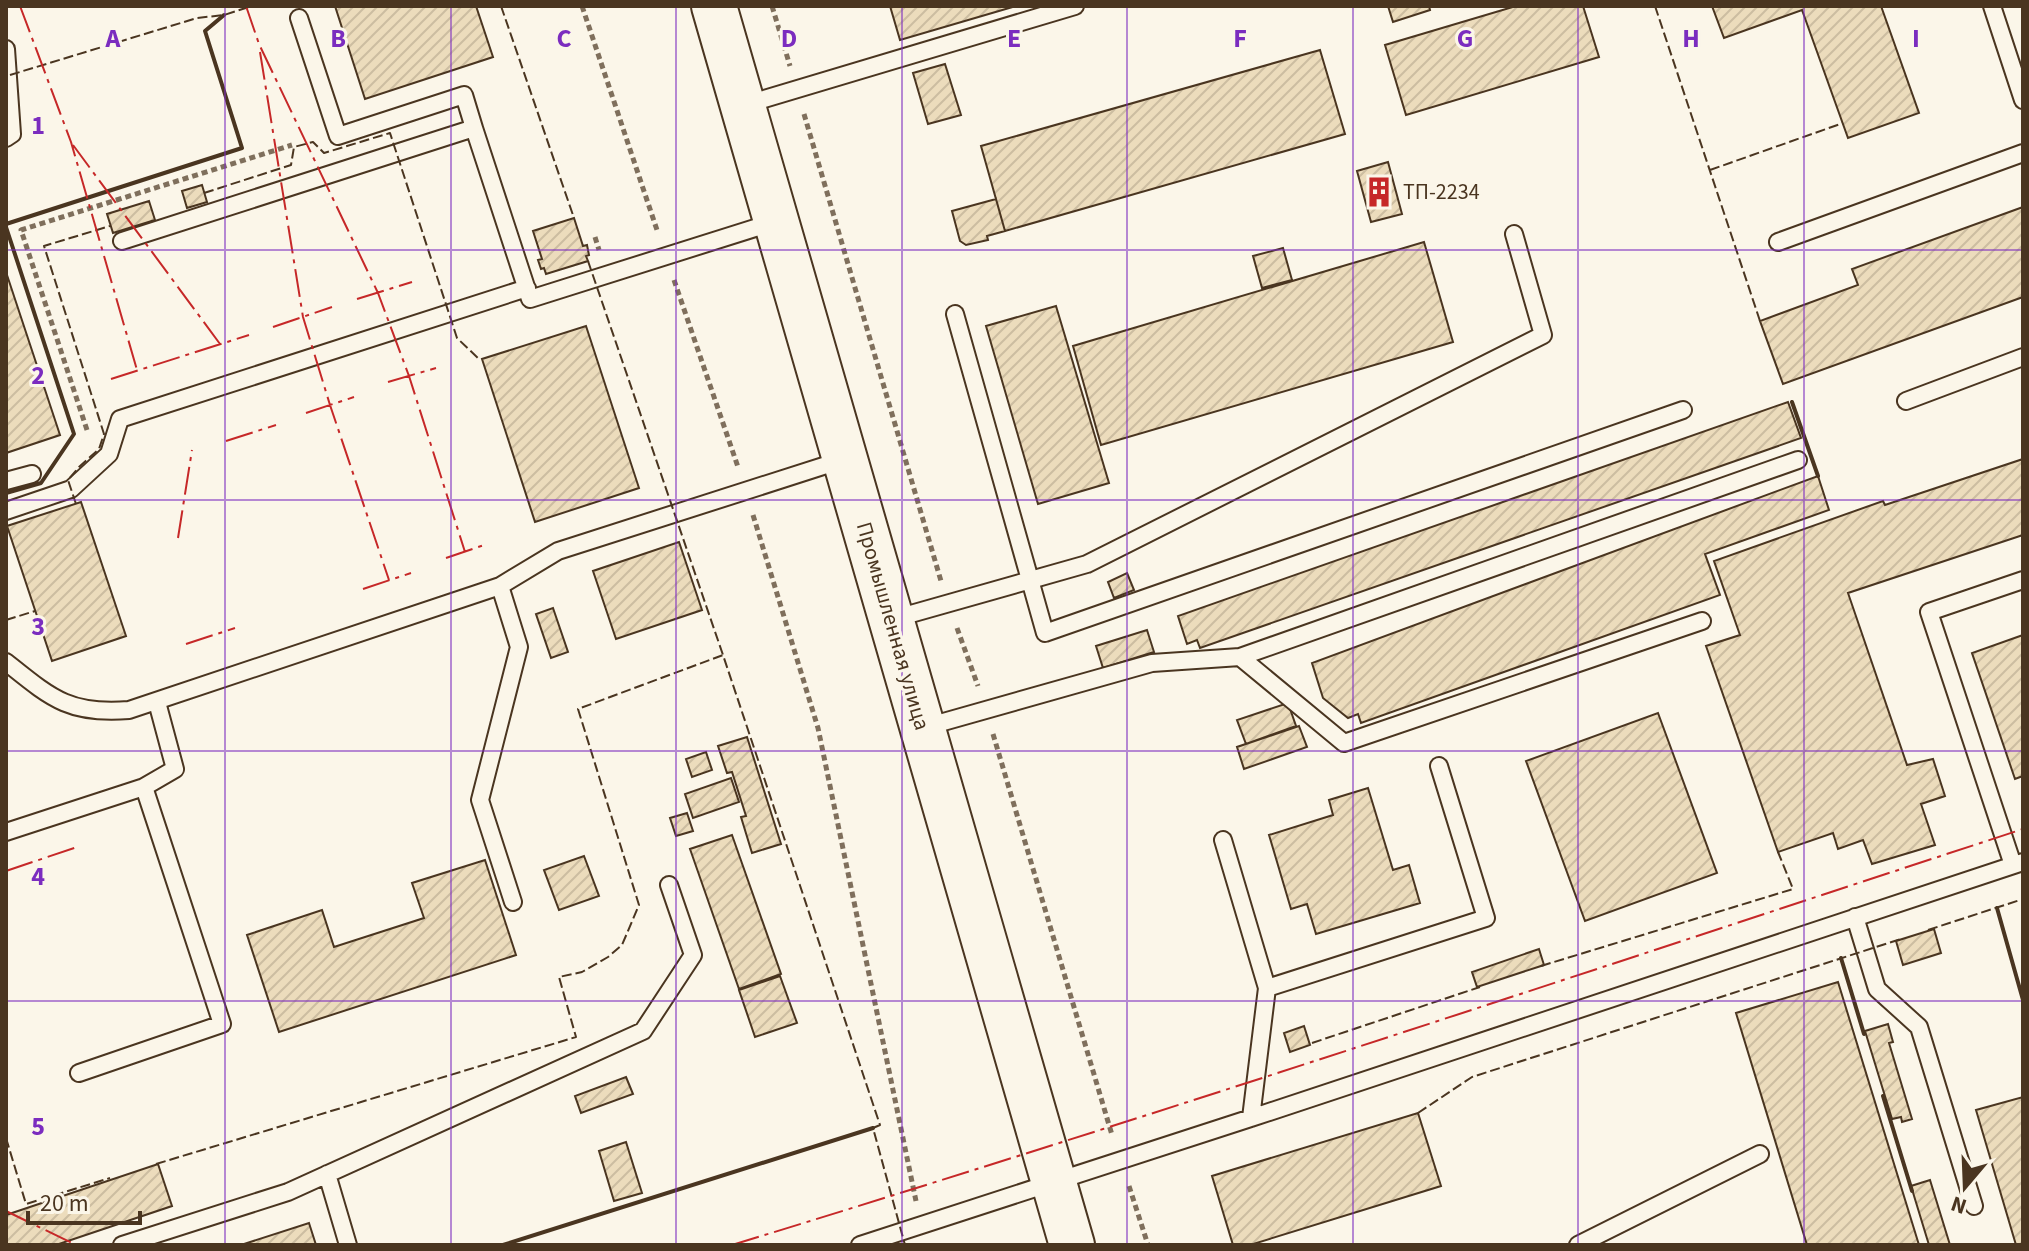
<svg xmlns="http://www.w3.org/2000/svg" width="2029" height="1251" font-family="'Source Sans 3',sans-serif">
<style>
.building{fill:url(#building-hatch);stroke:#4a3520;stroke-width:2}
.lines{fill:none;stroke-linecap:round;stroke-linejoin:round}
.lane-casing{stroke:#4a3520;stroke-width:20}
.secondary-casing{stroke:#4a3520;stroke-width:48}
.path{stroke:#7f6f5c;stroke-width:5;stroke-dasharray:6 4;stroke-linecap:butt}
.lane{stroke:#fbf6e9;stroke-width:16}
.secondary{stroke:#fbf6e9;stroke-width:44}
.fence{stroke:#4a3520;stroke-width:2;stroke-dasharray:10 4;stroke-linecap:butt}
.wall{stroke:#4a3520;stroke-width:4}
.power{stroke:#c62828;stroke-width:2;stroke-dasharray:28 6 4 6;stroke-linecap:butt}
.grid{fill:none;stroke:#7b2cbf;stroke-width:2;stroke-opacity:0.55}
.labels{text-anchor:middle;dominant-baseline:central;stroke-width:6;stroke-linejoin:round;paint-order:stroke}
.poi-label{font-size:22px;fill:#4a3520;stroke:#fbf6e9;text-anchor:start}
.street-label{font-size:22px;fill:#4a3520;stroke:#fbf6e9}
.grid-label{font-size:26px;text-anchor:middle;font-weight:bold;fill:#7b2cbf;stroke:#fbf6e9;stroke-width:6;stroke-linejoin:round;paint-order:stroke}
</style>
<defs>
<pattern id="building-hatch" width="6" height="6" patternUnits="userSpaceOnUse" patternTransform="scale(2)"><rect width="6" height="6" fill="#ecdcbc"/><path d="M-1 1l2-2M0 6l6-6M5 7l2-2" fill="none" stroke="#ccbda1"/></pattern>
</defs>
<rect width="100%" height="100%" fill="#fbf6e9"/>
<!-- building -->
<path class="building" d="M335 6H476L493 57 365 99Z
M890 6H1016L900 40Z
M1388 6H1429L1430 10 1393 22Z
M1516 6H1583L1599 57 1406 115 1385 45Z
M1712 6H1881L1919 113 1848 138 1802 10 1724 38Z
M1320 50 1345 134 1005 231 981 146Z
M945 64 961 115 928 124 913 73Z
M1388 162 1402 214 1371 222 1357 171Z
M202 185 207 202 187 208 182 191Z
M996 199 1005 231 987 236 988 240 966 245 960 241 952 211Z
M149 201 155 220 113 233 107 214Z
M2023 207V297L1783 384 1760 321 1858 285 1852 269Z
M574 218 583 246 587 245 589 255 586 256 588 261 546 274 544 268 541 269 538 260 542 259 533 231Z
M1424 242 1453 342 1101 445 1073 346Z
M1283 248 1292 280 1262 288 1253 256Z
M6 272 60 435 6 453Z
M1056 306 1109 483 1038 504 986 326Z
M586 326 639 488 535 522 482 359Z
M1788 402 1801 438 1200 648 1197 640 1187 644 1178 616Z
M2023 459V535L1848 593 1907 765 1933 759 1945 796 1921 804 1935 845 1872 864 1863 840 1838 849 1833 833 1778 852 1706 646 1740 635 1714 561 1883 501 1885 505Z
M1818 476 1829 510 1705 554 1720 595 1361 723 1358 714 1348 718 1323 698 1312 663Z
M81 502 126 636 52 661 7 526Z
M679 542 702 610 616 639 593 571Z
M1127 573 1134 590 1114 598 1108 582Z
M553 608 568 652 551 658 536 614Z
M1147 630 1154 652 1103 668 1096 646Z
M2023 635V776L2015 779 1972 653Z
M1288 703 1296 726 1246 744 1237 720Z
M1658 713 1717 873 1585 921 1526 761Z
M1299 726 1307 747 1244 769 1237 747Z
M747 737 781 844 752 853 741 817 746 816 732 772 727 773 718 746Z
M706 752 712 770 692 777 686 759Z
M731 778 739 802 693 818 685 794Z
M1368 788 1393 870 1409 865 1420 903 1316 934 1307 904 1291 909 1269 835 1333 815 1329 800Z
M687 813 693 831 676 836 670 818Z
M732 835 781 974 739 989 690 849Z
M584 856 599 896 559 910 544 870Z
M485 860 516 955 279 1032 247 935 322 910 334 947 424 918 412 883Z
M1934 929 1941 953 1903 965 1896 941Z
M1539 949 1544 965 1477 987 1472 972Z
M780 976 797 1023 755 1037 739 990Z
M1838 982 1919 1245H1807L1736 1013Z
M1888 1024 1893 1042 1889 1043 1912 1119 1902 1122 1901 1117 1892 1119 1865 1031Z
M1304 1026 1310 1045 1290 1052 1284 1033Z
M626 1077 633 1094 581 1113 575 1096Z
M2023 1097V1245H2016L1976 1110Z
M1418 1113 1441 1186 1250 1245H1233L1212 1176Z
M626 1142 642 1193 614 1201 599 1151Z
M158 1164 172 1206 56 1245H6V1215Z
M1930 1180 1950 1245H1929L1911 1186Z
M309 1223 316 1245H241Z"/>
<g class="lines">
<!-- lane casing -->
<g class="lane-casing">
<path id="lane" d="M1992 6 2023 100
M299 18 338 136 464 95 474 128
M6 49 12 134 6 138
M744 105 1075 6
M122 241 474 128 530 299 774 222
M1778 242 2023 153
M955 314 1045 633 1683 410
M1906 401 2023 357
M6 481 32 474
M6 511 71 489 109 454 120 419 527 288
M500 586 558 551 842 460
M893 619 1087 564 1543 335 1514 234
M1240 657 1344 743 1702 621
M6 662C51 698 69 715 129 710L500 586 519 647 480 800 513 902
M922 728 1152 663 1240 657 1798 460
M6 832 144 787
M1223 840 1267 988 1251 1118
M2013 865 1929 612 2023 580
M1855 917 1877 989 1919 1027 1974 1206
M1267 988 1486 918 1439 766
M79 1073 222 1024 144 787 175 769 157 702
M327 1174 348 1245
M122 1245 288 1192 643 1031 693 955 669 885
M860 1245 1251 1118 2023 862
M1578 1245 1760 1154"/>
</g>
<!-- secondary casing -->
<g class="secondary-casing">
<path id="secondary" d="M714 6 1072 1245"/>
</g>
<!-- path -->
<path class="path" d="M582 6 658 233
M772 6 790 66
M804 114 941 581
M595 237 599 250
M674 280 738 467
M87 430 21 230 292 145
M753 515 818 728 916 1201
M957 628 978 686
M993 734 1112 1135
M1129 1186 1148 1245"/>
<!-- lane -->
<use href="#lane" class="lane"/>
<!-- secondary -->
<use href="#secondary" class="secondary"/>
<!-- fence -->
<path class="fence" d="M501 6 574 218
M1655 6 1760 321
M10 75 197 18 224 15 252 6
M1710 170 1843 123
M204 193 291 165 294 147 313 142 324 153 390 133 457 338 479 359
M588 261 723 655 880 1125 873 1128 905 1245
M76 504 68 480 79 467 99 449 104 434 44 246 110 226
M6 620 35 611
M1928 930 2023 899
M1541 966 1793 889 1778 852
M1312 1043 1480 987
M1418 1113 1472 1077 1901 939
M6 1138 26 1204 110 1178
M156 1164 576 1037 559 977 582 972 608 957 622 945 639 905 578 709 723 655"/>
<!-- wall -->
<path class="wall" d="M6 224 242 148 205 31 224 15
M6 227 74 434 41 483 6 493
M1792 402 1818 476
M1997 908 2023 1000
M1841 958 1864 1034
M1883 1096 1912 1191
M503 1245 873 1128"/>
<!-- power -->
<path class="power" d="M20 6 71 142 137 370
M246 6 259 44 378 293 409 376 465 552
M260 52 303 317 330 405 389 580
M73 145 220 344
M357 299 412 282
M273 327 332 307
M111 379 249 335
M388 382 436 368
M306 413 354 397
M226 441 276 425
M178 538 192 450
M446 558 484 545
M363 589 411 573
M186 644 235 628
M6 871 77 847
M6 1211 76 1245
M732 1245C1164 1113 1593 970 2023 829"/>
</g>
<!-- grid -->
<path class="grid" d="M225 6V1245M451 6V1245M676 6V1245M902 6V1245M1127 6V1245M1353 6V1245M1578 6V1245M1804 6V1245M6 250H2023M6 500H2023M6 751H2023M6 1001H2023"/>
<!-- icons -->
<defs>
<g id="building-bare" transform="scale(2.4)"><path d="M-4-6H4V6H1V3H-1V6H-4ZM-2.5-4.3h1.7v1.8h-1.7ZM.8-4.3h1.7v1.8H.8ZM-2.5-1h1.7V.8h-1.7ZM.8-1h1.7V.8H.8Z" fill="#c62828" stroke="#fbf6e9" stroke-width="2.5" paint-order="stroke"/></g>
</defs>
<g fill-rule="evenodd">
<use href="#building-bare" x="1379" y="192"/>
</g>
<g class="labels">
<!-- poi labels -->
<g class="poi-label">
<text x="1403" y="192">ТП-2234</text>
</g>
<!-- street labels -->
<g class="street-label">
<text transform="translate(893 626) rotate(74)">Промышленная улица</text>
</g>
</g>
<g class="grid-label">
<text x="113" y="47">A</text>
<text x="338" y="47">B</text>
<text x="564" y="47">C</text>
<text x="789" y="47">D</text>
<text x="1014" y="47">E</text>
<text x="1240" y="47">F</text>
<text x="1465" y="47">G</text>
<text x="1691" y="47">H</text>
<text x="1916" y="47">I</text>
<text x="38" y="134">1</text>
<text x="38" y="384">2</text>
<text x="38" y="635">3</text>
<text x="38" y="885">4</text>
<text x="38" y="1135">5</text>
</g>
<!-- border -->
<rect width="2029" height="1251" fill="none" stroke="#4a3520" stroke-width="16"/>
<!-- north arrow -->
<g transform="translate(1965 1187) rotate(199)" stroke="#fbf6e9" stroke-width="6" paint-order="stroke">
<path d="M0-6L14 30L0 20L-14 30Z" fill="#4a3520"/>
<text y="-12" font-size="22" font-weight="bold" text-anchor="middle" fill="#4a3520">N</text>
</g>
<!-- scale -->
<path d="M28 1211v12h112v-12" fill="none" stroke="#4a3520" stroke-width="4"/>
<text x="40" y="1211" font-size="24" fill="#4a3520" stroke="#fbf6e9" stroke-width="6" paint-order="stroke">20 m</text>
</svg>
